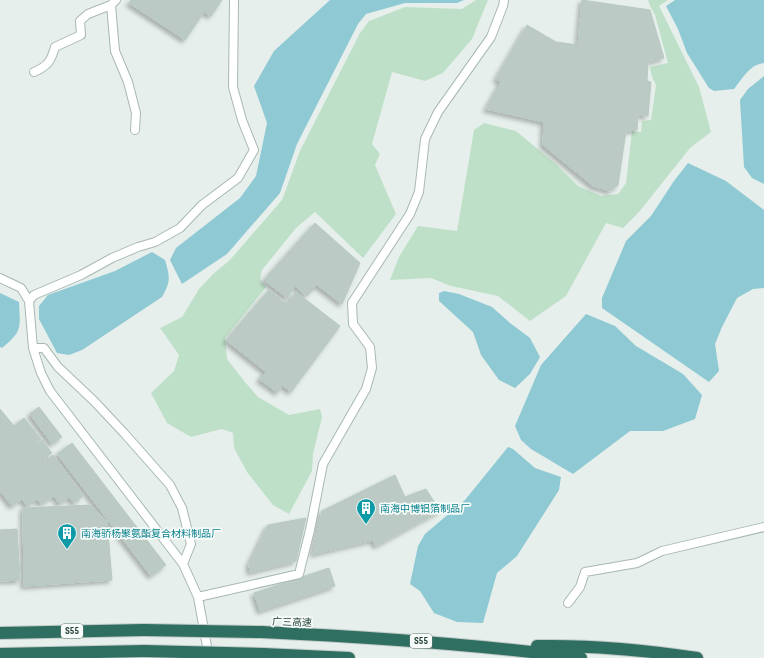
<svg xmlns="http://www.w3.org/2000/svg" width="764" height="658" font-family="'Roboto Condensed','Noto Sans SC',sans-serif">
<style>
.green{fill:#bfe0c8}
.water{fill:#8ec9d4}
.building{fill:#bbcac4;stroke:#b8c9c2;filter:url(#shadow)}
.lines{fill:none;stroke-linecap:round;stroke-linejoin:round}
.minor-casing{stroke:#a8b8b2;stroke-width:10}
.highway-casing{stroke:#c2cac8;stroke-width:14}
.minor{stroke:#fff;stroke-width:8}
.highway{stroke:#2f6f62;stroke-width:12}
.highway-bridge-casing{stroke:#c2cac8;stroke-width:14;stroke-linecap:butt}
.highway-bridge{stroke:#2f6f62;stroke-width:12}
.labels{text-anchor:middle;dominant-baseline:central;stroke-width:3.5;stroke-linejoin:round;paint-order:stroke}
.shield{fill:#f7fbf9;stroke:#637a73;stroke-width:1}
.shield-label{font-size:9px;font-weight:bold;fill:#24423a}
.culture-label{font-size:10px;fill:#0d838f;stroke:#f7fbf9;text-anchor:start}
.street-label{font-size:10px;fill:#24423a;stroke:#f7fbf9}
</style>
<defs>
<filter id="shadow"><feDropShadow dx="-3" dy="3" stdDeviation="2" flood-color="#0004"/></filter>
</defs>
<rect width="100%" height="100%" fill="#e6efeb"/>
<!-- green -->
<path class="green" d="M476 0H488L472 39 443 73 425 81 392 72 372 144 380 154 375 165 396 214 363 258 315 212 296 228 262 270 260 279 266 287 225 338 227 359 245 382 258 397 289 415 320 409 322 417 313 454 312 471 289 514 273 505 247 472 234 448 233 433 222 429 191 437 167 423 151 393 174 371 179 355 160 328 182 317 199 289 214 273 229 261 282 200 300 151 360 33 369 21 405 7 462 9Z
M648 0H668L659 6 699 87 711 132 690 148 639 212 623 228 606 223 566 296 530 321 498 296 451 286 431 278 390 280 399 257 418 226 457 231 474 130 484 123 516 131 557 165 578 186 601 196 618 194 626 183 632 131 641 132 642 121 651 120 656 85 652 77 650 67 668 63 655 15 650 6Z"/>
<!-- water -->
<path class="water" d="M330 0H464L457 3H405L366 14 358 24 297 144 280 193 227 254 182 284 170 260 176 248 240 198 256 176 267 123 254 86 274 51Z
M675 0H764V63C749 65 743 78 734 89L714 91 709 88 687 53 678 29 666 6Z
M764 76V184L752 178 744 167 740 100 748 89Z
M688 163 726 181 764 210V288L753 289 737 298 722 327 715 344 719 371 709 382 602 308V298L626 241 651 216 674 181Z
M152 252 165 260C170 277 171 281 162 297L82 350 69 355 57 353 39 319V306L48 295 115 271Z
M444 291 459 294 492 307 510 323 530 338 540 357 530 374 515 388 499 380 481 355 473 332 439 301V293Z
M0 293 19 302C20 328 23 331 2 348L0 347Z
M586 314 615 326 636 346 683 374 702 395 695 419 663 431H630L573 474 531 449 521 440 515 426 541 365Z
M508 447 513 449 535 468 561 477 559 490 517 556 497 573 483 623 457 622 434 613 420 591 410 584 418 546 425 534 465 500Z"/>
<!-- building -->
<path class="building" d="M131 0H222L211 16 204 12 185 40 129 3Z
M582 0 650 10 664 58 648 62 647 81 651 82 648 116 638 115 637 130 626 131 618 185 610 191 593 186 543 145 544 122 486 109 501 82 496 79 527 25 556 42 578 45Z
M315 223 360 263 342 304 317 285 306 296 295 286 287 298 264 280Z
M269 290 286 304 296 292 340 326 291 392 282 385 278 393 259 379 266 372 226 340Z
M39 407 62 437 52 444 30 414Z
M0 409 14 426 24 418 41 439 0 472Z
M42 440 52 453 1 492 0 491V473Z
M72 443 166 565 151 576 57 454Z
M53 455 83 496 74 503 69 497 60 504 54 496 41 504 37 499 27 506 22 499 12 506 1 492Z
M395 475 405 497 426 489 440 511 376 546 373 540 313 554 322 511Z
M91 505 107 521 112 580 24 586 23 508Z
M306 518 296 561 250 572 249 564 268 525Z
M17 529 20 580 0 581V530Z
M329 568 335 586 260 611 254 593Z"/>
<g class="lines">
<!-- minor casing -->
<g class="minor-casing">
<path id="minor" d="M111 5 115 51 128 82 136 113 135 130
M34 72C48 66 51 61 55 47L81 35 80 21 88 14 111 5 116 0
M0 278 21 288 29 301 33 348 41 373 50 391 183 564 198 597 209 657
M29 301 34 295 81 275 112 258 138 247 155 242 180 228 202 205 238 178 254 150 242 120 233 87 234 0
M33 348H44L58 367 94 401 124 433 170 485 182 508 191 544 183 564
M198 597 299 574 310 530 323 464 366 389 372 368 370 347 353 324 352 303 410 214 419 192 425 139 438 112 491 37 503 6 504 0
M568 603 580 587 585 572 637 563 662 551 764 527"/>
</g>
<!-- highway casing -->
<g class="highway-casing">
<path id="highway" d="M261 632C368 637 475 644 581 658
M0 633 144 630
M537 646C591 645 645 650 697 658
M0 654 144 651
M263 654 349 658"/>
</g>
<!-- minor -->
<use href="#minor" class="minor"/>
<!-- highway -->
<use href="#highway" class="highway"/>
<!-- highway-bridge casing -->
<g class="highway-bridge-casing">
<path id="highway-bridge" d="M144 630 261 632
M144 651 263 654"/>
</g>
<!-- highway-bridge -->
<use href="#highway-bridge" class="highway-bridge"/>
</g>
<!-- icons -->
<defs>
<g id="building-pin" transform="scale(1)"><path d="M0 17L-7.5 6A9.5 9.5 0 1 1 7.5 6Z" fill="#0f9aa8" stroke="#f7fbf9"/><path d="M-4-6H4V6H1V3H-1V6H-4ZM-2.5-4.3h1.7v1.8h-1.7ZM.8-4.3h1.7v1.8H.8ZM-2.5-1h1.7V.8h-1.7ZM.8-1h1.7V.8H.8Z" fill="#fff"/></g>
</defs>
<g fill-rule="evenodd">
<use href="#building-pin" x="366" y="508"/>
<use href="#building-pin" x="67" y="533"/>
</g>
<g class="labels">
<!-- shield labels -->
<g class="shield">
<rect x="61" y="624" width="22" height="14" rx="3"/>
<rect x="410" y="634" width="22" height="14" rx="3"/>
</g>
<g class="shield-label">
<text x="72" y="631">S55</text>
<text x="421" y="641">S55</text>
</g>
<!-- culture labels -->
<g class="culture-label">
<text x="380" y="508">南海中博铝箔制品厂</text>
<text x="81" y="533">南海骄杨聚氨酯复合材料制品厂</text>
</g>
<!-- street labels -->
<g class="street-label">
<text transform="translate(292 622) rotate(2)">广三高速</text>
</g>
</g>
</svg>
